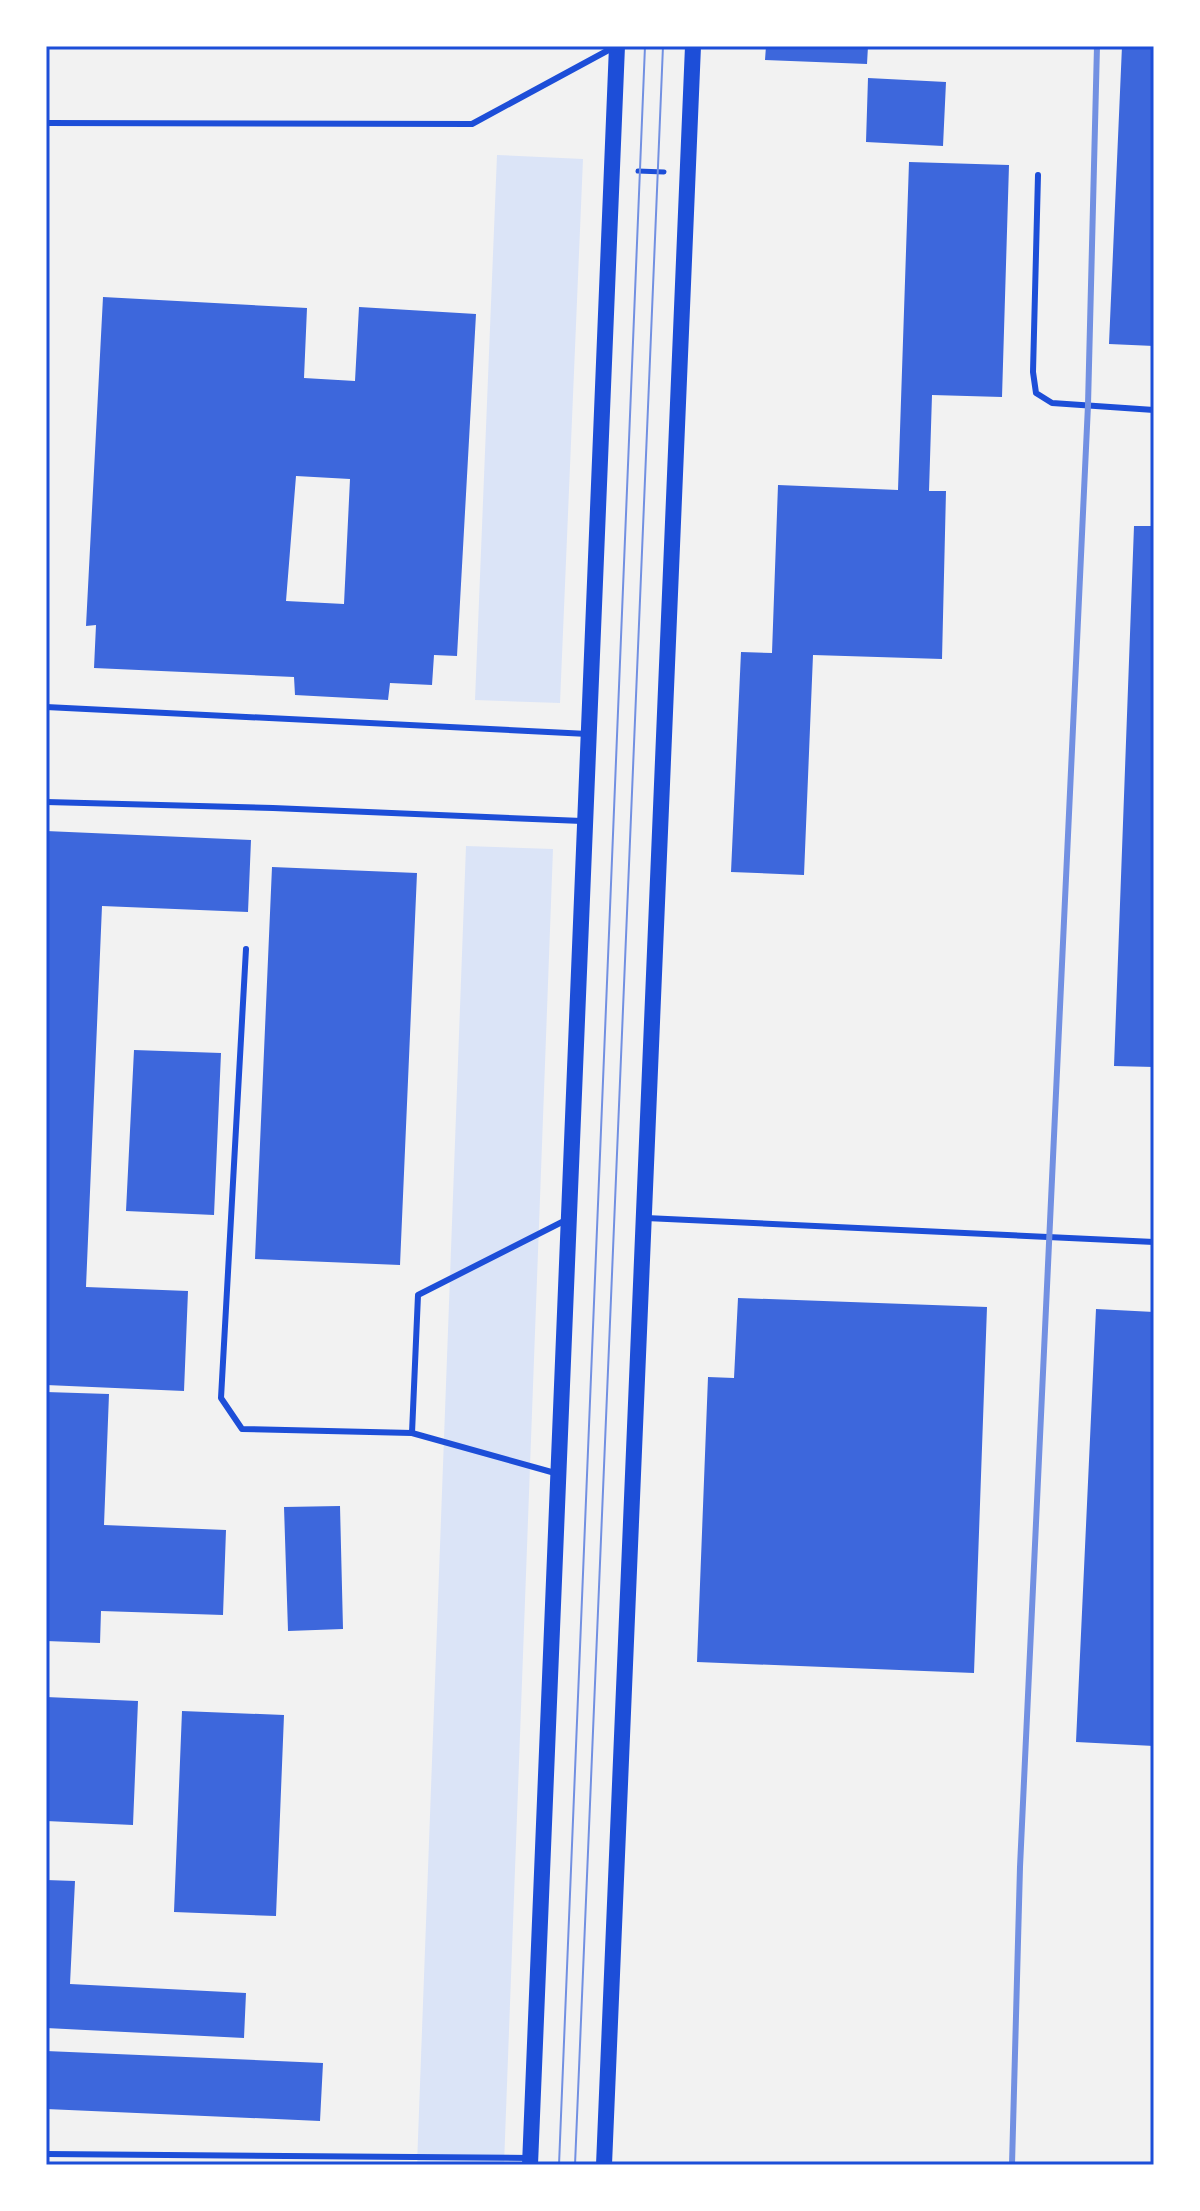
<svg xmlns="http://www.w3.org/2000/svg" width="1200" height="2211" font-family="Ubuntu,sans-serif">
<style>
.green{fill:#dbe4f7}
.building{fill:#3d67dc;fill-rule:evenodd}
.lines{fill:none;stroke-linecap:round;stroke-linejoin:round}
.path{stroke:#1d4ed8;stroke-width:5}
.service{stroke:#1d4ed8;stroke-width:6}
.secondary{stroke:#1d4ed8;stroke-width:16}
.tram{stroke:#7290e2;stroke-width:2}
.rail{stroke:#7290e2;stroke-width:6}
.neatline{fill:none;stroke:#1d4ed8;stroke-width:3}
</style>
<rect width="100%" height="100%" fill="#f2f2f2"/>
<!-- green -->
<path class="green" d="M497 155 583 159 560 703 475 700Z
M466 846 553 849 504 2165H417Z"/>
<!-- building -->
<path class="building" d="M766 46H868L867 64 765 60Z
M1122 46H1154V346L1109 344Z
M868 78 946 82 943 146 866 142Z
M909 162 1009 165 1002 397 932 395 929 491H946L942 659 813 655 804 875 731 872 741 652 772 653 778 485 898 490Z
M103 297 307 308 304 378 355 381 359 307 476 314 457 656 434 655 432 685 390 683 388 700 295 695 294 677 94 668 96 625 86 626ZM296 476 350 479 344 604 286 601Z
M1134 526H1154V1067L1114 1066Z
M46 831 251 840 248 912 102 906 86 1287 188 1291 184 1391 46 1385Z
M272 867 417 873 400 1265 255 1259Z
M134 1050 221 1053 214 1215 126 1211Z
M738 1298 987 1307 974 1673 697 1662 708 1377 734 1378Z
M1096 1309 1154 1312V1746L1076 1742Z
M46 1392 109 1394 104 1525 226 1530 223 1615 101 1611 100 1643 46 1641Z
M340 1506 343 1629 288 1631 284 1507Z
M46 1697 138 1701 133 1825 46 1821Z
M182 1711 284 1715 276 1916 174 1912Z
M46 1880 75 1881 70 1984 246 1993 244 2038 46 2028Z
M46 2051 323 2063 320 2121 46 2109Z"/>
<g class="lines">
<!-- path -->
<path class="path" d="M638 171 664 172"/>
<!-- service -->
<path class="service" d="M46 123 472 124 616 46
M1038 175 1033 372 1036 393 1052 403 1154 410
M46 707 588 734
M46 802 273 808 582 821
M246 949 221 1398 242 1429 412 1433 555 1473
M646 1218 1154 1242
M412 1433 418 1295 566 1220
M46 2154 530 2158"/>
<!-- secondary -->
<path class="secondary" d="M530 2165 617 46
M604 2165 693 46"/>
<!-- tram -->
<path class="tram" d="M559 2165 645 46
M575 2165 663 46"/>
<!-- rail -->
<path class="rail" d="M1012 2165 1020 1867 1088 405 1097 46"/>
</g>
<!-- border -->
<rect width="1200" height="2211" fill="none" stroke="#ffffff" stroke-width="96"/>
<rect x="48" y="48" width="1104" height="2115" class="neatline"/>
</svg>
